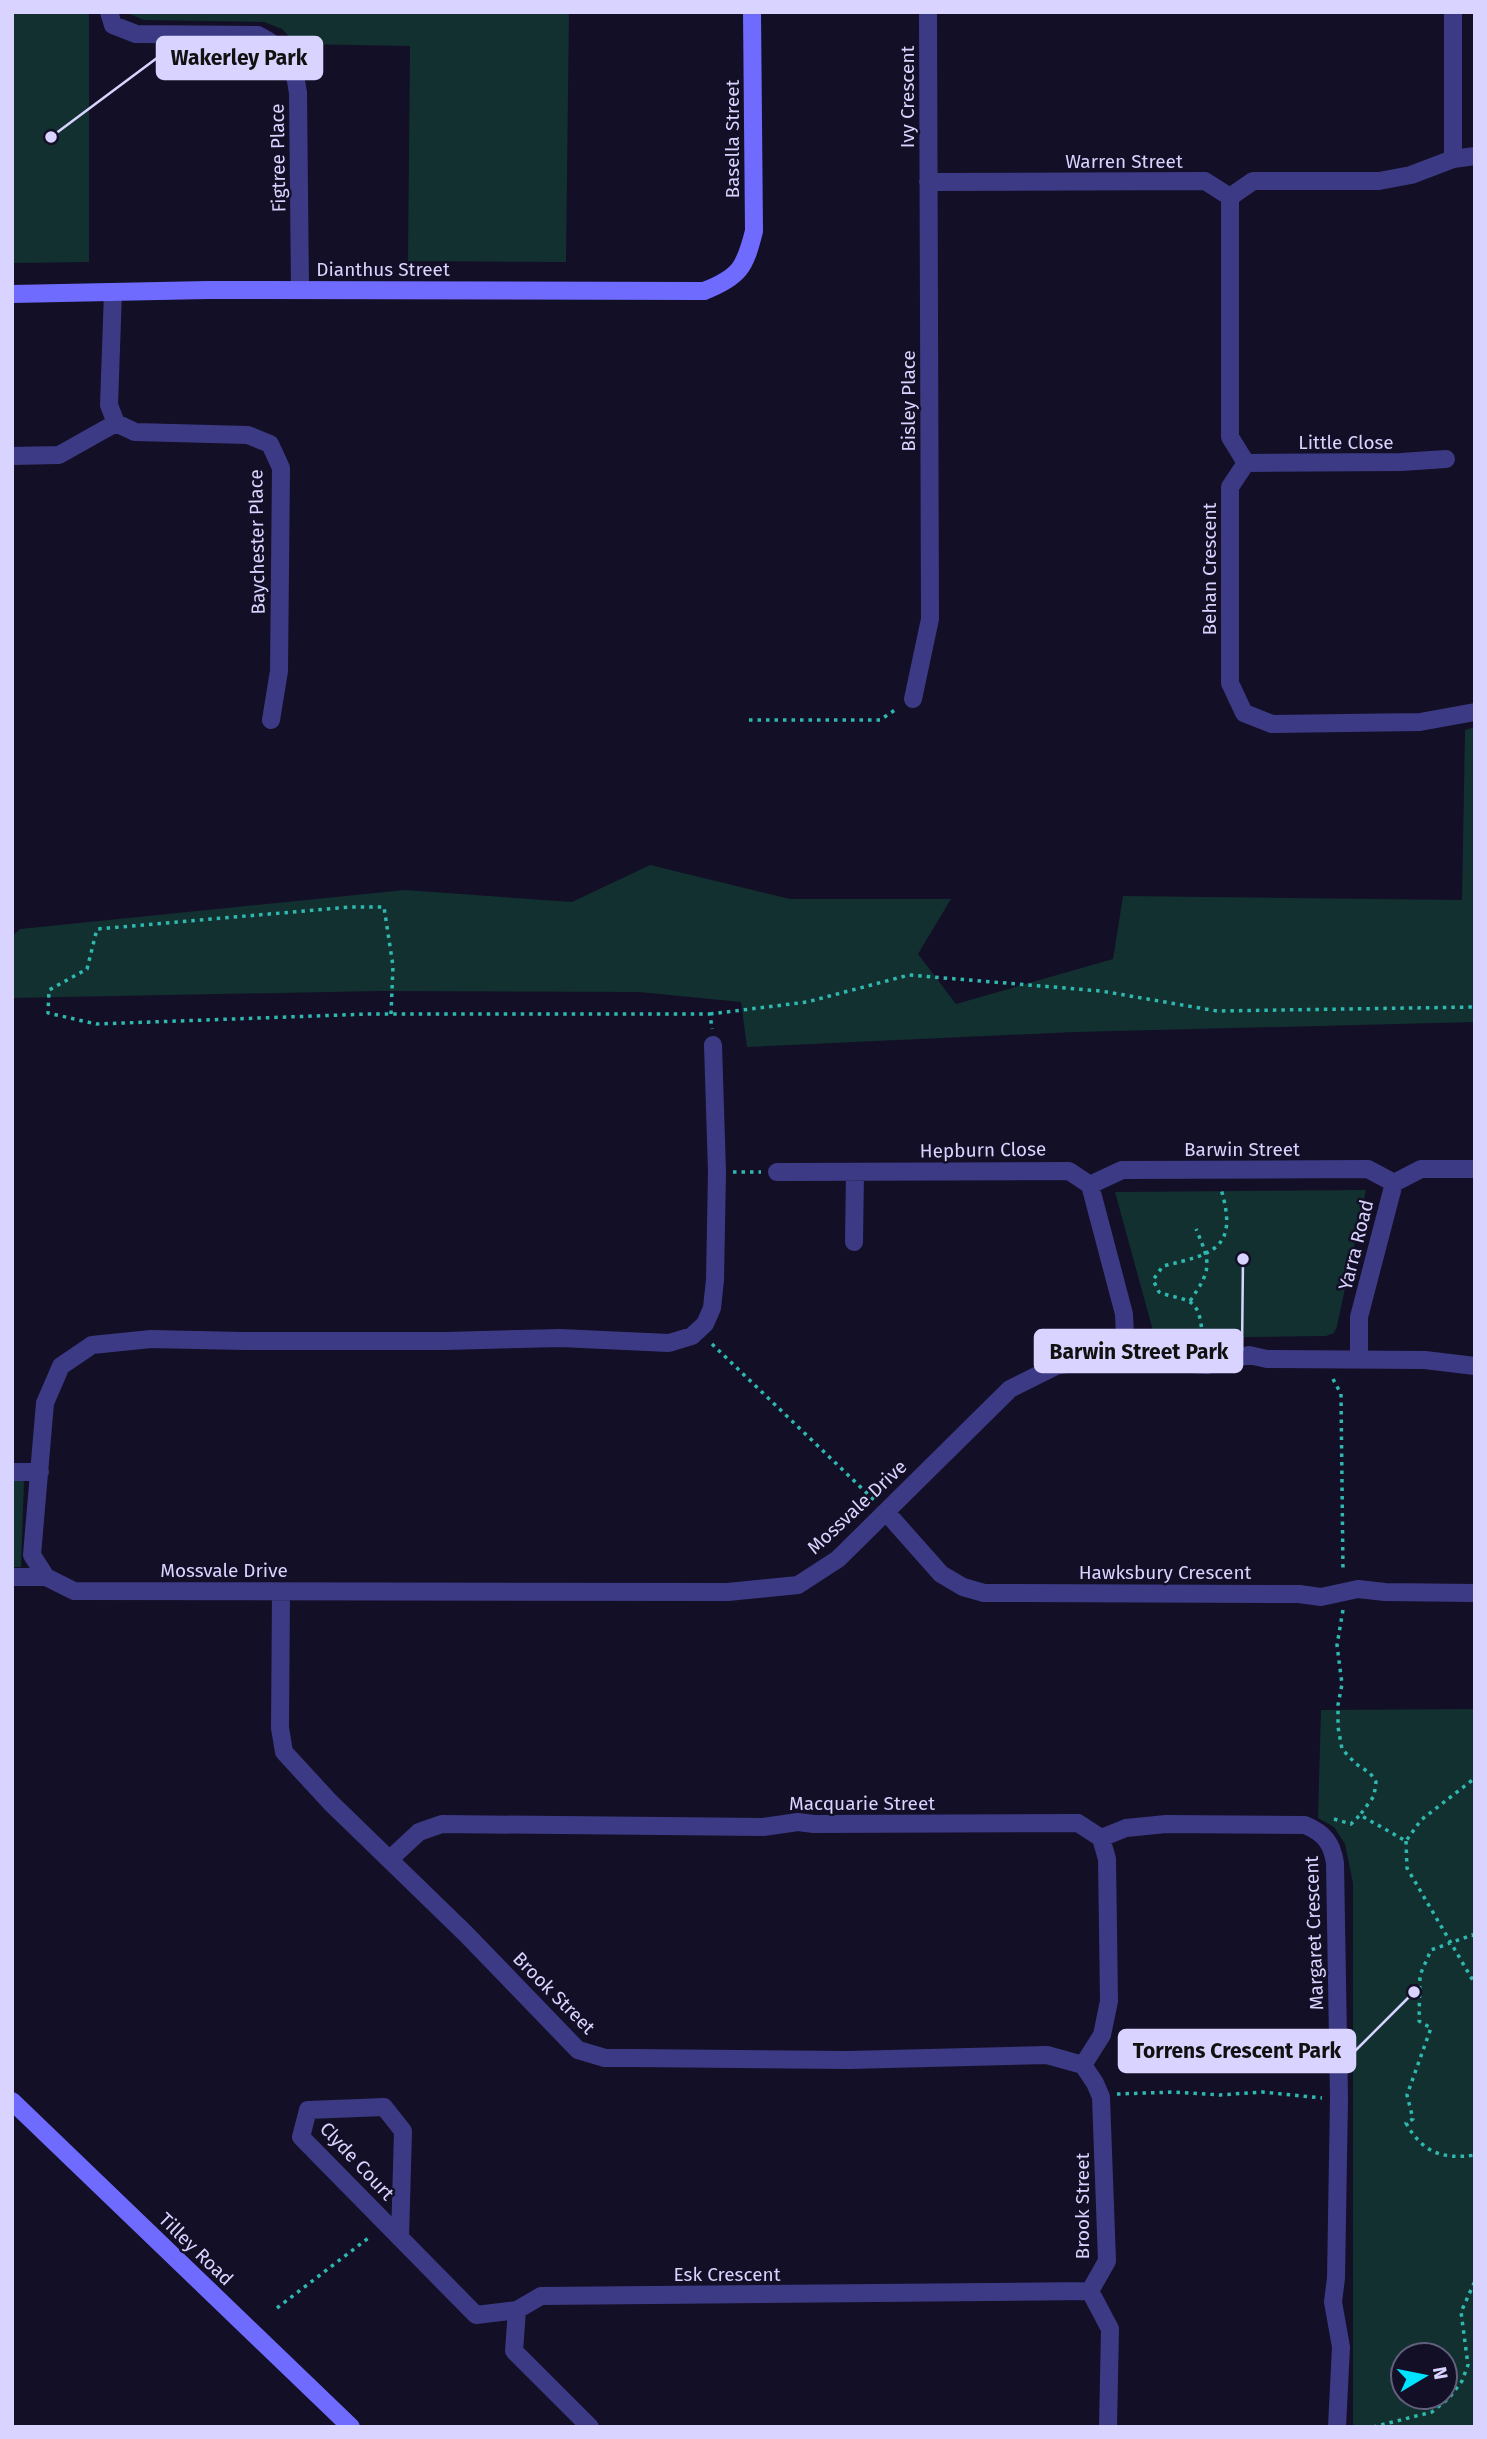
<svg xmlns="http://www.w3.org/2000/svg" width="1487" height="2439" font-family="'Fira Sans',sans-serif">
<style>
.green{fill:#12302f;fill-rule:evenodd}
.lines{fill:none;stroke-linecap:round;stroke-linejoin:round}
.path{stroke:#2fb8b0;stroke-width:3.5;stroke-dasharray:3.5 5;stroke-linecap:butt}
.street{stroke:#3d3a85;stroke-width:18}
.secondary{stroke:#6f6bff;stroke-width:18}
.labels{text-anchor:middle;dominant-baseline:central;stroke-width:5;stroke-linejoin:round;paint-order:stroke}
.street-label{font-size:19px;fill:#d9d4ff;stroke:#130f26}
.leader{fill:none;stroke:#d9d4ff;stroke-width:2.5}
.callout-dot{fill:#d9d4ff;stroke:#130f26;stroke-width:2.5}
.callout{fill:#d9d4ff;stroke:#d9d4ff;stroke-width:2.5}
.callout-label{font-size:21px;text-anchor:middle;font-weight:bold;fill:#111}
</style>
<rect width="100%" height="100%" fill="#130f26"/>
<!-- green -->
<path class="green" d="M12 12H89V262L12 263Z
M125 12H569L566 262 408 261 410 46 296 44 282 29 264 22 144 20Z
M1475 727V1022L1075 1032 747 1047 741 1002 639 992 380 991 12 998V936L20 929 405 890 572 902 650 865 790 899H951L918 954 956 1004 1113 959 1123 896 1462 900 1465 730Z
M1366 1190 1337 1326 1334 1333 1326 1336 1155 1338 1115 1192Z
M12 1481H24L21 1567H12Z
M1475 1709V2427H1353V1883L1345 1844 1334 1827 1318 1818 1321 1710ZM1403 2355H1445V2397H1403Z"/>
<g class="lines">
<!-- path -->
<path class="path" d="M749 720H880L898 708
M391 1014 393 966 384 907H350L97 929 87 969 49 990 48 1013 96 1024 368 1014H710L712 1029
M710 1014 807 1002 909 975 1101 991 1217 1011 1475 1007
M733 1172H761
M1190 1301C1212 1269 1211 1264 1196 1229
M712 1344 874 1500
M1202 1344C1202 1330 1202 1307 1188 1301 1179 1297 1168 1296 1159 1292L1153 1280 1163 1266C1213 1254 1239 1249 1221 1189
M1333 1379 1341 1394 1343 1572
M1343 1610 1337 1645 1342 1684 1338 1705V1727L1342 1749 1356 1764 1370 1773 1376 1782 1374 1796 1360 1815
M1334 1819 1351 1824 1360 1815 1406 1841 1421 1820 1475 1778
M1406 1841 1407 1868 1475 1984
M1475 1936 1472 1935 1431 1950 1420 1975 1419 2021 1431 2028 1407 2095 1413 2119 1406 2123C1422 2152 1442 2160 1475 2155
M1117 2094 1174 2092 1220 2095 1262 2092 1322 2098
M277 2308 371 2236
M1373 2427 1432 2412 1449 2398 1462 2381 1468 2365 1461 2312 1475 2281"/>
<!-- street -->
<path class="street" d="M109 12 113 25 136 34 258 35C286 49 294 62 298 93L300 290
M1453 159V12
M928 182 1205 181 1230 197 1253 181H1379L1411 175 1453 159 1475 156
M1230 197V437L1246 463 1230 487V683L1244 713 1272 724 1420 722 1475 712
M113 292 109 405 116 423 135 432 248 435 270 444 281 468 279 671 271 720
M12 456 59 455 116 423
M1246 463 1401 462 1446 459
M913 699 930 619 928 12
M713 1045 717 1172 715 1280 712 1308 705 1324 692 1336 669 1343 560 1338 445 1341H243L151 1339 92 1345 61 1366 45 1403 32 1555 46 1577 74 1591 728 1592 798 1585 838 1559 1010 1389 1056 1366 1085 1361 1126 1360 1207 1365 1249 1355 1267 1359 1425 1360 1475 1366
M777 1172 1069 1171 1090 1185 1124 1314 1126 1360
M1090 1185 1122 1170 1368 1169 1394 1183
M854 1242 855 1173
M1359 1360V1317L1394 1183 1421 1169H1475
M12 1472H40
M886 1512 941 1574 963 1587 984 1593 1299 1594 1321 1597 1358 1589 1385 1592 1475 1593
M12 1577H46
M281 1592 280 1728 284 1752 330 1802 466 1934 578 2050 605 2058H631L849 2060 1047 2055 1083 2065 1102 2035 1109 2001 1107 1859 1101 1838 1078 1823 814 1824 798 1822 763 1827 442 1824 419 1832 390 1859
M1101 1838 1126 1828 1166 1824 1305 1825C1324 1833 1332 1843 1335 1863L1339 2098 1336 2278 1333 2302 1341 2347 1337 2427
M1083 2065 1095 2083 1101 2097 1107 2261 1090 2291 1110 2329 1108 2427
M400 2238 403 2131 384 2107 308 2110 301 2137 476 2315 517 2310 541 2296 1090 2291
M517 2310 514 2351 590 2427"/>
<!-- secondary -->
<path class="secondary" d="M12 294 208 290 704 291C740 277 745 267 754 231L752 12
M12 2101 351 2427"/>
</g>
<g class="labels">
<!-- street labels -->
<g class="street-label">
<text transform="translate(907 97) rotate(-90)">Ivy Crescent</text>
<text transform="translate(732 139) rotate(-90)">Basella Street</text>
<text transform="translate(278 158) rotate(-91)">Figtree Place</text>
<text x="1124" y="161">Warren Street</text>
<text x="383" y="269">Dianthus Street</text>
<text transform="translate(908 401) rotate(-90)">Bisley Place</text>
<text x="1346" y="442">Little Close</text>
<text transform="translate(257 542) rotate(-91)">Baychester Place</text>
<text transform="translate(1209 569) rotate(-90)">Behan Crescent</text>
<text x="1242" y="1149">Barwin Street</text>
<text transform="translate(983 1150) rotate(-1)">Hepburn Close</text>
<text transform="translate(1356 1245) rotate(-76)">Yarra Road</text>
<text transform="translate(857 1507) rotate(-43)">Mossvale Drive</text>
<text x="224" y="1570">Mossvale Drive</text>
<text x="1165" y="1572">Hawksbury Crescent</text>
<text x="862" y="1803">Macquarie Street</text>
<text transform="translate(1314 1933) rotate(-92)">Margaret Crescent</text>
<text transform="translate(554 1993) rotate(45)">Brook Street</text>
<text transform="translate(357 2161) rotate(47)">Clyde Court</text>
<text transform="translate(1082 2206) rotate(-90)">Brook Street</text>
<text transform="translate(196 2249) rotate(44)">Tilley Road</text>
<text x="727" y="2274">Esk Crescent</text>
</g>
</g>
<!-- callouts -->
<path class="leader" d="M51 137L157 58M1243 1259L1242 1351M1414 1992L1355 2051"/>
<g class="callout-dot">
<circle cx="51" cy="137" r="7"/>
<circle cx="1243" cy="1259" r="7"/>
<circle cx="1414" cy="1992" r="7"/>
</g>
<g class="callout">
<rect x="157" y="37" width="165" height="42" rx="7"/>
<rect x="1035" y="1330" width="207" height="42" rx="7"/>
<rect x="1119" y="2030" width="236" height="42" rx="7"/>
</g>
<g class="callout-label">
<text x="239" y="65">Wakerley Park</text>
<text x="1139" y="1359">Barwin Street Park</text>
<text x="1237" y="2058">Torrens Crescent Park</text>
</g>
<!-- border -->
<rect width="1487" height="2439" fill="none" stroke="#d9d4ff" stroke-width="28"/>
<!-- north arrow -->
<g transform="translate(1424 2376) rotate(80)"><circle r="33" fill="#130f26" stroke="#625e7d" stroke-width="2"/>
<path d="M0-5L12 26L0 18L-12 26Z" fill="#00e5ff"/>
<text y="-10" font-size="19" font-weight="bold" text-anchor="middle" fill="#d9d4ff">N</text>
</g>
</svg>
